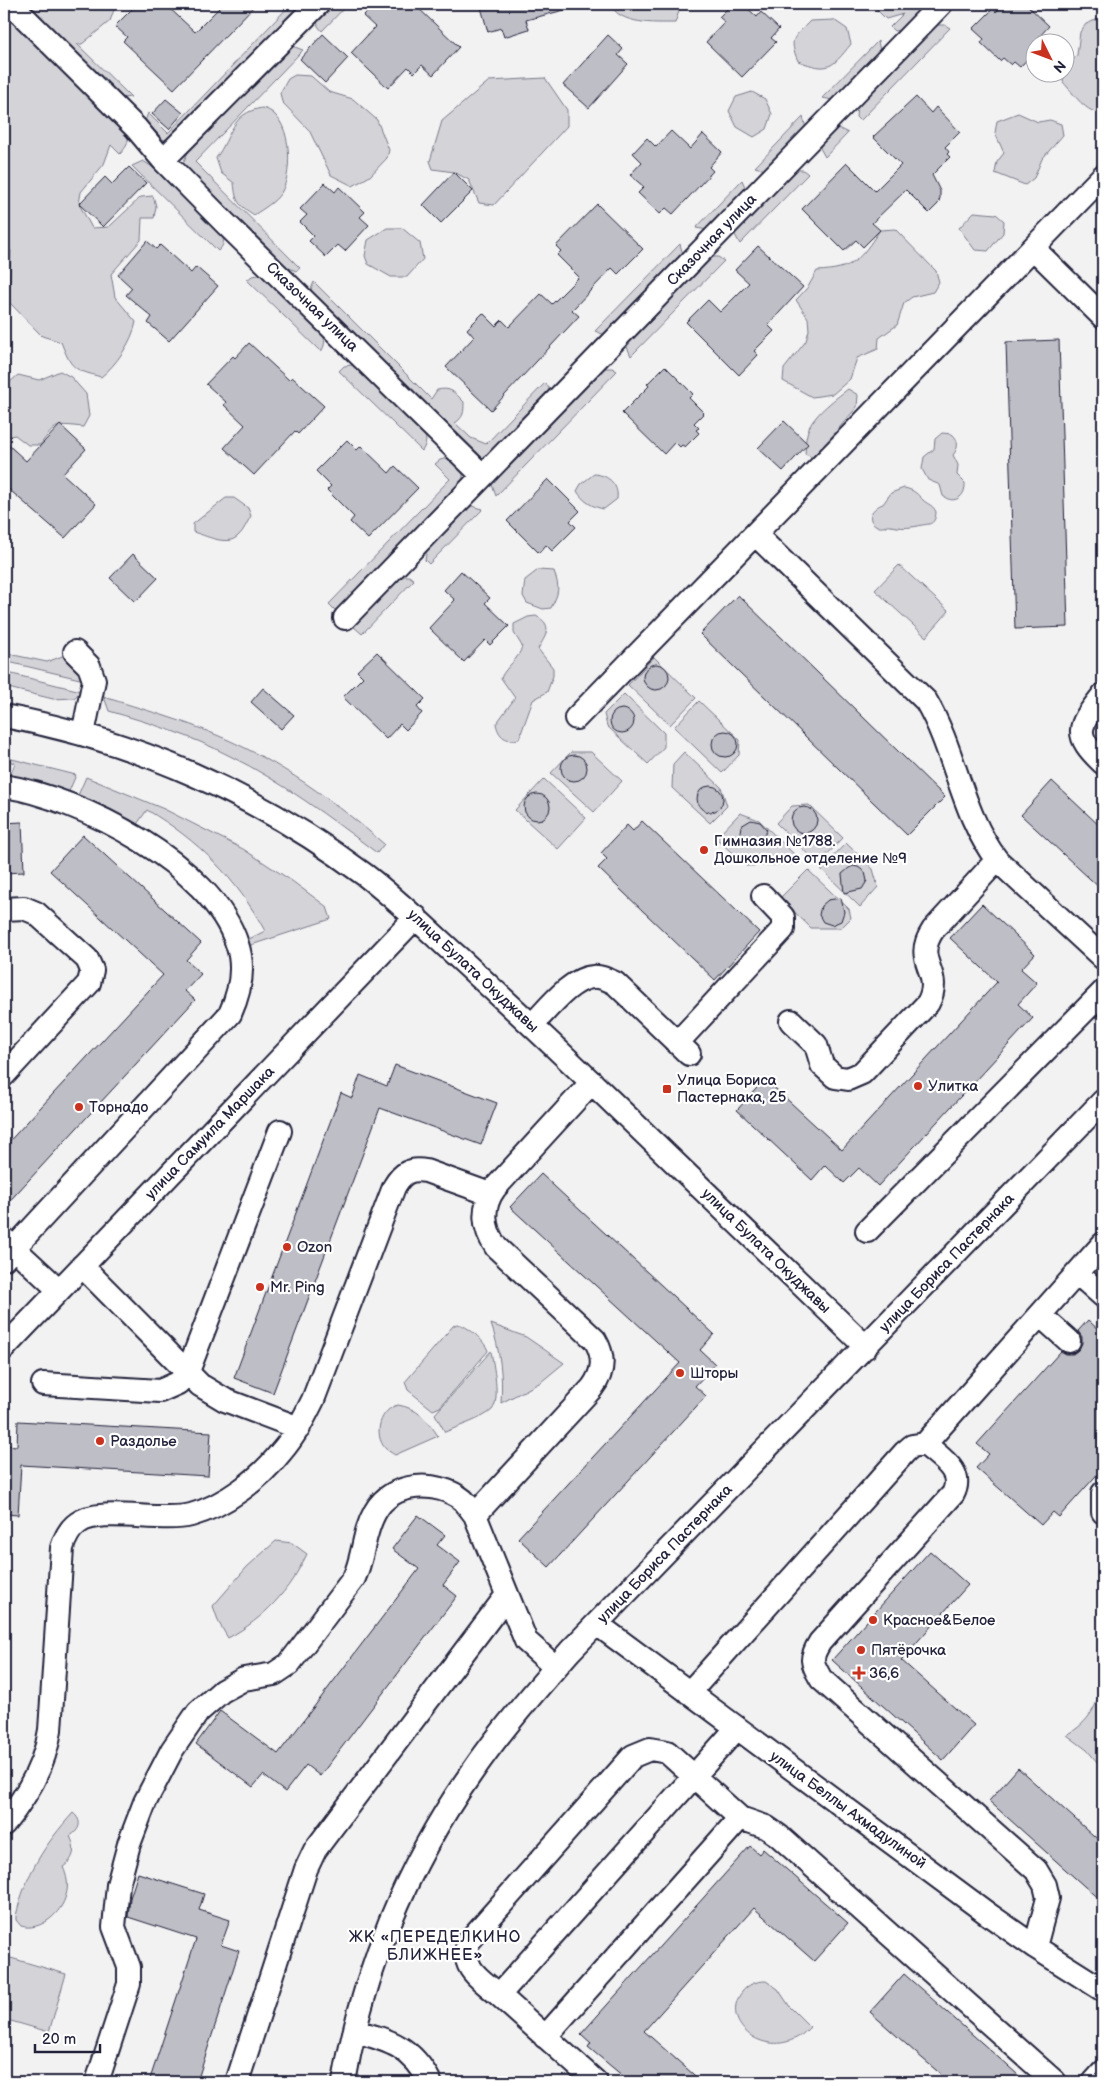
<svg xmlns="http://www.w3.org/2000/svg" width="1107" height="2086" font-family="'Balsamiq Sans',sans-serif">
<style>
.green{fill:#d3d3d8;stroke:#7a7a8a}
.building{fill:#bebec6;stroke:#22223b}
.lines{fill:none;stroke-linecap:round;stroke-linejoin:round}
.minor-casing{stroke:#22223b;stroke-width:26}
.minor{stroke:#fff;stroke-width:22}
.poi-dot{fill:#c8321e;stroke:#fff;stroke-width:2}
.labels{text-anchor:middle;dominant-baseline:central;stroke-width:4.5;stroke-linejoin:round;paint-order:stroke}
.street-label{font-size:15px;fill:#22223b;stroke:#fff}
.poi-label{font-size:15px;fill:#22223b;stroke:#fff;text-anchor:start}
.neighbourhood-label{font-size:16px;letter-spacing:1px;fill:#22223b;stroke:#fff}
</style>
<rect width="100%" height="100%" fill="#f2f2f3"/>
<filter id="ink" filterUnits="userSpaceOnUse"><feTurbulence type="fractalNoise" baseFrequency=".02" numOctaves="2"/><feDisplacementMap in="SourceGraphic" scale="10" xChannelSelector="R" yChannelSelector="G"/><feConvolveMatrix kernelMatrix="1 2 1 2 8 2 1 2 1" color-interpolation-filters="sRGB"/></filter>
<g filter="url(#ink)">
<!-- green -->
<path class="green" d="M26 4H116L110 21 82 44H77L131 97 123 98 118 96Z
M291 4H301L171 138 164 140 145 121 148 113 168 133Z
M330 4H348L322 31 318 26 317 20Z
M610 4H678L680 8 675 23C654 23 620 25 610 4Z
M874 4H928L900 30 894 31 890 27 903 14 886 19 874 7Z
M4 12 127 132C130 142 127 146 120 154L111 145 104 164 81 192 79 204 92 228 109 227 141 197 153 196 156 206 154 218H142L141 240 111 274 115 297 136 322C132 342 116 365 101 377 73 369 72 370 61 342L42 336 9 302 11 251 4 240Z
M1103 17V113C1086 114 1074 94 1063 82L1065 70 1077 55 1080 32 1086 24Z
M834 20 847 29 851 44C831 69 829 72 798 61 788 38 794 38 810 21Z
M938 25H945L950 28 860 121 856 117 857 105 933 28Z
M878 41 880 51 833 100 822 98Z
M292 46 303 50 195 162 300 268 296 271 285 266 186 170 183 163 189 150Z
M295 75 311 76 329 92 353 99 377 120 389 150 387 158 370 176 353 186 331 175 309 130 282 102 280 93 288 79Z
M545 78 567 110V126L494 205 479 203 469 180 454 172 433 169 430 161 442 121 489 81Z
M752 92 765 99 772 114 767 129 754 137 737 127 729 111 736 97Z
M262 108C292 113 294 172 281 193 274 203 264 208 254 215 238 204 236 203 234 183L221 173 216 158C232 136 231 113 262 108Z
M1018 113 1038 122 1050 120 1061 124 1063 135 1042 159 1034 178 1025 185 995 173 997 162 1004 153 995 133 997 121Z
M803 117 806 128 765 170 755 167Z
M838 128 848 133 825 157 820 148 822 142Z
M143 161 151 166 222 235C225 243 223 246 218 251L132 166Z
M796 170H803L808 174 740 244 735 235 738 229Z
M742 180 746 189 707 230 696 228Z
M974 212 996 214 1004 221 1003 233 988 251 975 250 959 228Z
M387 228H402L420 243 423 259 407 277H391L368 264 365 256 368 240Z
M895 229 936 271 939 282 933 292 912 297 904 303 897 325 879 338 878 349 857 358 850 379 833 394 812 397 783 381 784 369 806 341 809 330 808 318 796 300 808 287 817 271C855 269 859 260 880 230Z
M680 244 683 255 605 335 595 331Z
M713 257H718L724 261 631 356 627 347 629 341 708 260Z
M259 275 265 277 322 333C326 341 325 345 321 352L247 280 252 276Z
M314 282 431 399 437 390C451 387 454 392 464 402 464 412 464 417 455 423L471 438 486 444 545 383 549 388V394L487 458H483L314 295 311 289Z
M352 365 358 368 423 431C427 439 427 443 422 451L339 371 344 366Z
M605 368H612L617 371 496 496 492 485 495 479 600 371Z
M60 371 71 377 86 394 89 416 83 427C55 424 57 423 40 445H28L15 435 4 437V402L9 394 10 382 18 375 39 380Z
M848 389 858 395 857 407 827 442 812 457 805 454C806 447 805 440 807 434 810 417 835 399 848 389Z
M942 433 952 434C959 440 959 448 953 455L958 465 957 475 965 483C966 497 954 505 943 496L940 485 928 480 922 469 924 457 934 449 935 439Z
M448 458C459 464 468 473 460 485L336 611 329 604 450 479 435 464 440 460Z
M594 474C609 475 619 485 617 499L604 509C592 507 583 501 577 491L581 484Z
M904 488C915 490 917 494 924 501 929 505 933 505 936 512 935 527 928 523 918 526 907 528 902 528 891 526 886 525 882 529 877 526 864 519 873 507 883 504L891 493Z
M226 498H234L248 508 251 516C247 522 244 531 238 536 227 547 205 535 193 532V524Z
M472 506 483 509 429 564 425 560 427 549 466 509Z
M899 565 949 611 926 637 875 590Z
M538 570 554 571C560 589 559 592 551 608L543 609 527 603 523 596 525 580Z
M403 576H409L414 580 362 634 353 626 398 579Z
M536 616C554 625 546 635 538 649L553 668V676L547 692 533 700 519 739C506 742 499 737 496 724L515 698 501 678C506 666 519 660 522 646L514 633V624L528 617Z
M4 653 47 662 65 655 74 661 84 680 4 661Z
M654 657 696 698 670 725 628 685Z
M4 672 81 691 74 698 53 699 4 687Z
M624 694 664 733V747L648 764 607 726 604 714Z
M104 697C142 709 182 720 219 736 279 761 336 802 384 844L377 853C330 818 283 782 230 756 192 736 150 723 109 711Z
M699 701 740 740 739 755 722 773 674 727Z
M571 752H591L622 781 594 812 551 773Z
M684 752 721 787 727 806 710 823 672 788 673 764Z
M4 757 76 775 67 796 9 779 15 763 4 760Z
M86 777 164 809 243 849 292 881 327 907 331 919 248 946 247 940 265 931C237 879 198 840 147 810L135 827 76 800Z
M544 779 586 818 558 849 515 810Z
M809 805 843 838 818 864 776 823 792 806Z
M740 813 759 820 798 858 792 864 746 866 716 838Z
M846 843 873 869 878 887 860 907 821 869Z
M808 870 849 909 851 918 841 928H811L780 898Z
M457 1324C467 1325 485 1341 488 1351L440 1407 433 1410 408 1390 405 1382 453 1326Z
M491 1324 526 1337 564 1363 541 1382 501 1403C503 1376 500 1350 491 1324Z
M491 1351C493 1364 501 1399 492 1410 484 1418 457 1427 445 1432L435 1414Z
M398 1405C417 1408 428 1420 438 1436L395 1455C392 1453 388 1451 385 1448 373 1434 380 1409 398 1405Z
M276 1541 292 1543 307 1554C289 1591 265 1618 228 1638L219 1623 213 1606 247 1567Z
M1102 1681H1103V1769L1087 1750 1067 1735C1089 1722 1098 1706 1102 1681Z
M73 1813C83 1821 80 1830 70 1836 76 1848 75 1859 63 1867 67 1876 69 1886 66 1895 62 1913 40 1932 21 1926L16 1920V1916C25 1875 45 1844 73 1813Z
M4 1956 66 1974 49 2032 4 2019Z
M766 1981 778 1989 790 2007 810 2027C774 2067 716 2025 742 1992 748 1984 757 1981 766 1981Z"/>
<!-- building -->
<path class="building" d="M137 4H165L195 32 223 4H256L174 89 123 41 127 37 115 26Z
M375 4H414L459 47 433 75 422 65 414 73 408 67 388 88 351 53 375 27 363 16Z
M480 4H567L568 9 526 20 529 29 504 37 501 28 488 32Z
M732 4H743L757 17 761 12 779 29 771 38 776 42 742 77 706 42 725 22 719 17Z
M1003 4H1026L1049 26 1038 38 1043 42H1034V52L1020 67 1014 62 1011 65 1003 58 1000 61 981 43 984 39 973 29 993 9 996 12Z
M323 34 348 58 325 83 300 59Z
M608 35 623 49 618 55 628 64 589 108 563 85Z
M916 97 931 113 936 107 960 132 945 147 949 152 947 154 950 157 932 175 940 191V198L938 204 929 213 906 190 872 223 880 230 863 247 856 240 844 251 802 209 847 163 875 191 901 165 873 137Z
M166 99 183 113 169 129 152 114Z
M671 131 690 149 703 134 722 152 709 167 713 171 673 214 666 208 660 214 638 193 644 187 630 175 642 162 633 153 647 138 656 147Z
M129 167 146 183 103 227 79 204 105 177 112 184Z
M454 172 473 191 441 223 423 205Z
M325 183 335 192 339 187 365 212 360 217 369 225 345 251 338 245 326 257 309 241 314 236 300 222 307 215 300 209Z
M597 204 643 249 618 274 612 268 572 310 579 316 491 410 446 367 474 337 467 329 483 313 496 326 502 320 509 327 541 294 552 304 579 277 557 255 561 251 556 246Z
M147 241 156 249 160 245 191 273 196 267 218 286 169 341 148 323 152 317 126 295 132 288 118 275Z
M758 246 803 287 768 325 774 331 754 351 758 355 739 375 686 322 708 300 720 312 749 283 735 270Z
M1059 340 1068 627 1015 629 1006 342Z
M249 343 289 380 292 377 324 406 298 434 295 431 254 475 224 448 245 425 224 405 226 402 206 384 233 356 235 358Z
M665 366 693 394 689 398 704 413 694 423 699 428 696 430 699 433 685 447 682 445 680 447 675 442 664 454 622 413 649 386 647 384Z
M784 421 808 444 783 471 758 448Z
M60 425 86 449 63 474 96 504 65 538 4 485V441L26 461Z
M347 440 357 450 361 446 389 473 395 466 418 488 368 539 350 522 354 517 327 490 331 486 316 471Z
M548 479 580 511 570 521 576 527 552 551 546 545 539 553 507 521Z
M133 554 158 578 135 602 110 578Z
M461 571 490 598 485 603 509 626 490 645 485 640 464 662 429 628 455 600 444 590Z
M738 595 945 797 907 835 700 634Z
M377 652 425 699 417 707 422 713 406 730 400 724 386 739 343 697 363 677 357 671Z
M643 677a13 13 0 1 1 26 0a13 13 0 1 1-26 0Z
M263 688 294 715 281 729 251 702Z
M610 721a12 12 0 1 1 24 0a12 12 0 1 1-24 0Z
M712 744a13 13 0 1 1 26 0a13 13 0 1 1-26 0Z
M561 768a13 13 0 1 1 26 0a13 13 0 1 1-26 0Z
M1052 781 1103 829V891L1021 815Z
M697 799a13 13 0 1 1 26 0a13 13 0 1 1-26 0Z
M524 807a13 13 0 1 1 26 0a13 13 0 1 1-26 0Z
M791 820a13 13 0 1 1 26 0a13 13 0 1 1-26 0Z
M751 820 760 822 767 830 760 843 751 845 743 841 740 832 741 826Z
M642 821 759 932 715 980 598 868 607 859 601 853 627 825 633 831Z
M22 822 24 872 4 873V823Z
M83 835 201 943 186 960 201 974 185 991 195 1000 4 1207V1147L163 975 50 871Z
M853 866 858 867 865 872 867 881 862 889 844 893 842 874 849 868Z
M841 898 844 912 841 921 832 925 823 922 819 915 821 906 828 900Z
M982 904 1035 954 1021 969 1037 983 1018 1004 1033 1018 878 1186 859 1168 844 1183 825 1165 812 1180 737 1110 765 1079 842 1150 997 982 950 938Z
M395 1065 497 1103 481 1145 380 1108 273 1393 234 1378 341 1093 352 1098 360 1075 387 1086Z
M541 1174 714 1334 700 1350 715 1364 695 1386 706 1396 549 1567 518 1538 680 1363 510 1207Z
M1088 1320 1103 1334V1468L1059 1517 1053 1512 1041 1525 976 1468 989 1454 977 1444 1061 1351 1066 1354H1073L1079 1349 1082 1343V1337L1078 1331Z
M18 1421 211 1432 208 1476 21 1465 18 1515 4 1514V1445L17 1446Z
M418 1515 445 1535 437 1545 460 1562 443 1585 457 1596 320 1776 306 1765 285 1792 263 1775 253 1787 196 1744 220 1711 278 1754 419 1569 392 1549Z
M930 1551 968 1585 901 1660 974 1725 943 1760 832 1660Z
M1018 1768 1103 1844V1903L989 1801Z
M750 1846 759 1854 763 1849 848 1923 814 1961 754 1908 644 2031 702 2082H630L588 2047 591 2043 581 2034Z
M138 1873 204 1894 199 1910 230 1920 221 1945 239 1951 197 2082H149L196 1939 128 1917 130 1898Z
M904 1974 956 2020 1026 2082H950L916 2053 870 2012Z"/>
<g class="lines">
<!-- minor casing -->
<g class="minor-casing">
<path id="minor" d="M11 4 136 128 163 160 225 223 483 476
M163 160 318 4
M1033 248 1103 317
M755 534 926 701C956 752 961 813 997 860L1103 958
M345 618 941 4
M75 652 89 666 94 680 83 734
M1103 695C1079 726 1071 733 1103 763
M4 716C135 740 258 795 365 875 399 901 428 930 459 958 502 998 545 1037 587 1078 680 1167 772 1257 866 1347
M576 718 1103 176
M4 786C81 798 212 865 237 944 245 967 240 992 230 1014L4 1259
M4 909 24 908 36 913 87 959 92 970 89 983 4 1075
M791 1021 816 1045 822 1065 835 1077 848 1079 862 1073 928 1003C945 970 911 963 933 930L997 860
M532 1025C547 1010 571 978 593 977 601 976 608 980 615 983L689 1054
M678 1042 783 929V917L763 896
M867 1231 1103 992
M4 1239 59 1290
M82 1266 200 1385 225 1400 299 1428
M1077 1273 1103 1296
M1040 1315 1069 1341
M4 1348 416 917
M43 1384 160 1391 178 1383 187 1374 280 1131
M925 1444 1103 1244
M1103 1493V1512
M475 1515 592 1388C604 1372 605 1357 595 1340L496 1247C483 1228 481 1207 495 1188L592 1082
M597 1624 988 1914 1035 1947 1103 1990
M689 1693 905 1452 912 1446 925 1444C940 1458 965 1471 953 1494L820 1642C810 1658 811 1662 821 1679L1036 1870 1045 1885 1048 1898 1035 1947
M740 1818 766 1827 779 1836 1055 2082
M4 1824C27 1796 45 1766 50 1730L62 1548C65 1538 69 1529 78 1523 100 1506 160 1523 191 1515 224 1506 260 1479 281 1452 295 1436 304 1418 313 1400L394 1187C402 1173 410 1168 426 1171L490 1194
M499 1995C480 1978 461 1970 468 1942L633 1756 650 1749 667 1752 740 1818 545 2037
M355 2031C391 2041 412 2047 430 2082
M97 2082 129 1984V1967L114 1927 118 1885 129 1844 145 1802 172 1750 198 1712 222 1691 244 1679 274 1674 289 1664 354 1578C364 1556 363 1533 375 1512 392 1481 438 1480 463 1500 467 1504 471 1510 475 1515L526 1641 555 1667
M237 2082 306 1869 315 1850 507 1595
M344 2082C362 1974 407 1865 470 1775 500 1731 535 1691 570 1651L1103 1101
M596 2082 499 1995 737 1728
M1094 2082 1103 2072"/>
</g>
<!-- minor -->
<use href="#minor" class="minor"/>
</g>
</g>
<!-- markers -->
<g class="poi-dot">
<circle cx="704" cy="850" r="5"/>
<circle cx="918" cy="1086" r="5"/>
<rect x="662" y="1084" width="10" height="10" rx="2.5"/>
<circle cx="79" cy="1107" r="5"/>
<circle cx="287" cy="1247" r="5"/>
<circle cx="260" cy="1287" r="5"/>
<circle cx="680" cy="1373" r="5"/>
<circle cx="100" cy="1441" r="5"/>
<circle cx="873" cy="1620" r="5"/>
<circle cx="861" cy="1650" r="5"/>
<path d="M856.5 1665.5h5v5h5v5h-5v5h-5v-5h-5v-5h5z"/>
</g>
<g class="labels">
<!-- street labels -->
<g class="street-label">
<text transform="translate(712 240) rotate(-46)">Сказочная улица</text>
<text transform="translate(312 307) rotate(44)">Сказочная улица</text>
<text transform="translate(473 971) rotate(43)">улица Булата Окуджавы</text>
<text transform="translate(210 1133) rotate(-46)">улица Самуила Маршака</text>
<text transform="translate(766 1251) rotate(44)">улица Булата Окуджавы</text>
<text transform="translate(947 1263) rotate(-46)">улица Бориса Пастернака</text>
<text transform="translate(665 1554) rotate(-46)">улица Бориса Пастернака</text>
<text transform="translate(848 1810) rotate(36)">улица Беллы Ахмадулиной</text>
</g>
<!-- poi labels -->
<g class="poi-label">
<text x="714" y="841">Гимназия №1788.<tspan x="714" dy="17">Дошкольное отделение №9</tspan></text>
<text x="677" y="1080">Улица Бориса<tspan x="677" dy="17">Пастернака, 25</tspan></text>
<text x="928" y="1086">Улитка</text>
<text x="89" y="1107">Торнадо</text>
<text x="297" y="1247">Ozon</text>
<text x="270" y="1287">Mr. Ping</text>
<text x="690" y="1373">Шторы</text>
<text x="110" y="1441">Раздолье</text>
<text x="883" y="1620">Красное&amp;Белое</text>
<text x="871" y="1650">Пятёрочка</text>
<text x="869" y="1673">36,6</text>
</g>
<!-- neighbourhood labels -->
<g class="neighbourhood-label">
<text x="435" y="1937">ЖК «ПЕРЕДЕЛКИНО<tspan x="435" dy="18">БЛИЖНЕЕ»</tspan></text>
</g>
</g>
<!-- margin -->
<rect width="1107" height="2086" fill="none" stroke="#fff" stroke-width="20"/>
<rect x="10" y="10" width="1087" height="2066" fill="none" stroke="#22223b" stroke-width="2" filter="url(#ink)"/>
<!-- north arrow -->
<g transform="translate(1050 58) rotate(132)"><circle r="24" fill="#ffffff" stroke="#a7a7b1"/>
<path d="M0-4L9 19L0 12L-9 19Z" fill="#c8321e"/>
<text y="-8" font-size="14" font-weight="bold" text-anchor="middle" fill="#22223b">N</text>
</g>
<!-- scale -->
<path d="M35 2044v8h65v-8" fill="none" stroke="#22223b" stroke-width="2.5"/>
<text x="42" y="2044" font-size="15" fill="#22223b" stroke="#ffffff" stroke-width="4" paint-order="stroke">20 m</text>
</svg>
